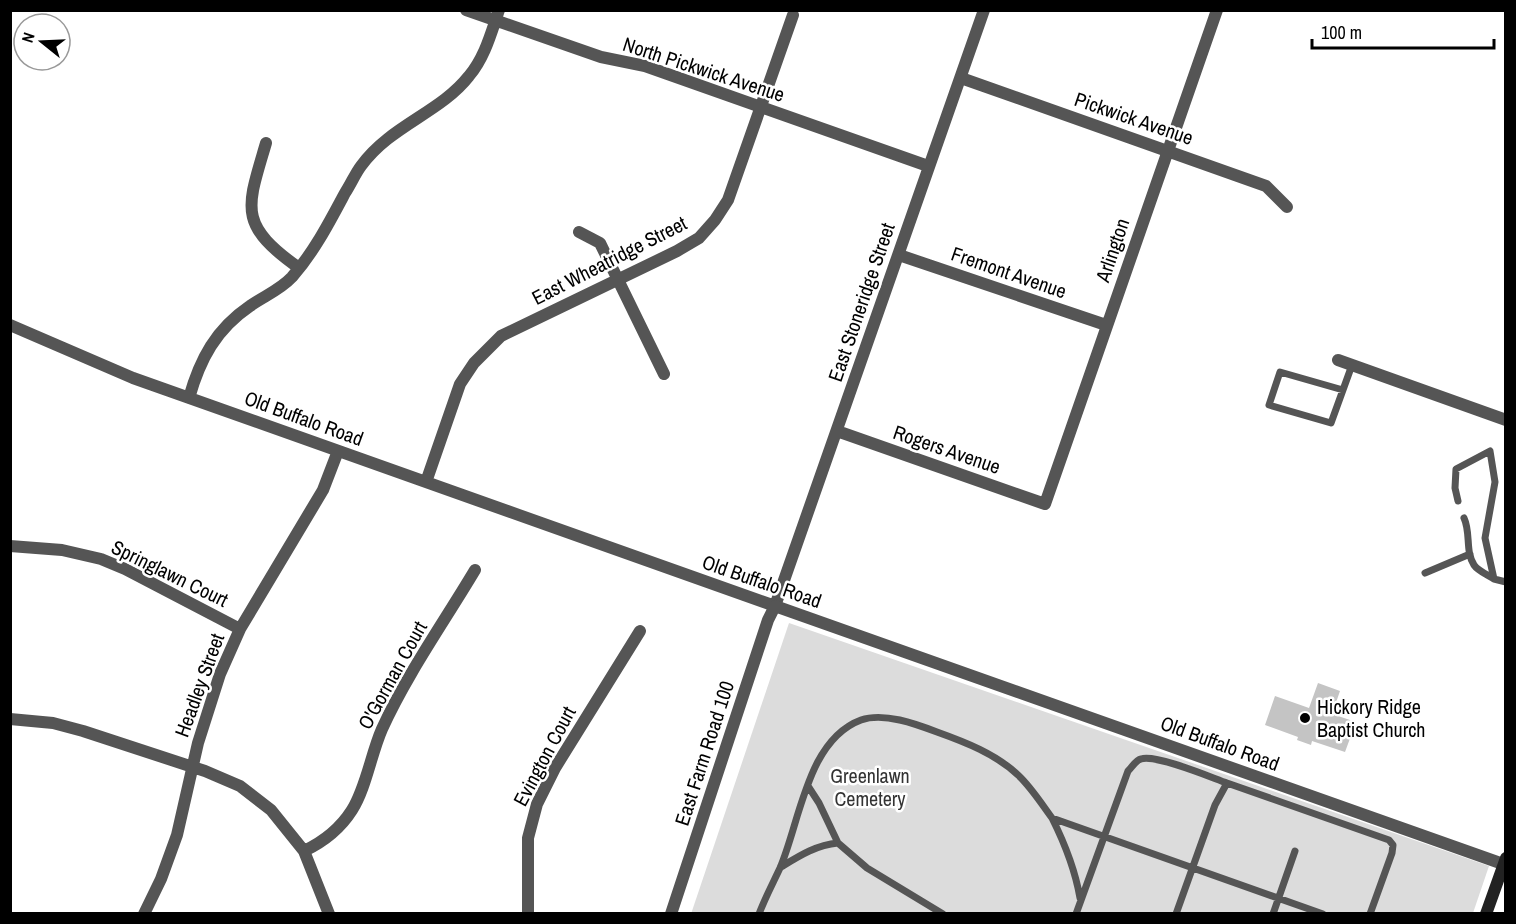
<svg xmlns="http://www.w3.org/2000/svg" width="1516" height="924" font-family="'Archivo Narrow',sans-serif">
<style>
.green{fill:#dcdcdc}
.building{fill:#c4c4c4}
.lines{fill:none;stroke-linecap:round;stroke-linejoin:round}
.service{stroke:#555;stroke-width:7}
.minor{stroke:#555;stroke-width:12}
.tertiary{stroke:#555;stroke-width:12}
.secondary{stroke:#222;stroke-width:12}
.poi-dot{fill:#000;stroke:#fff;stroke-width:2}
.labels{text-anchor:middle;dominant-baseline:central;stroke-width:5;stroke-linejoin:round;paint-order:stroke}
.street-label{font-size:20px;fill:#000;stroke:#fff}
.poi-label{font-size:20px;fill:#000;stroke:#fff;text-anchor:start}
.park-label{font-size:20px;fill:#333;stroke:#fff}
</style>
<rect width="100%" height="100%" fill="#fff"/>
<!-- green -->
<path class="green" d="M789 623 1489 866 1473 913 691 914Z"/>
<!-- building -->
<path class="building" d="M1318 683 1340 691 1332 714 1356 722 1345 752 1312 741 1311 745 1297 740 1298 737 1265 725 1275 696 1309 708Z"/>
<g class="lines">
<!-- service -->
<path class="service" d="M1343 390 1280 372 1269 405 1331 423 1352 365
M1458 501 1455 488 1456 469 1490 451 1495 482 1485 538 1494 579 1506 582
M1464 518C1471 533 1465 551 1474 565 1478 571 1488 575 1494 579
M1425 573 1470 554
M808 786 819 803 838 843
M1052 818C1065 844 1075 869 1080 898
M781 867C799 856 816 845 838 843L867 868 943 914
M759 914C765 898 773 883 780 868 800 822 807 740 861 720 884 712 916 724 937 732 965 742 996 754 1018 775 1031 787 1041 803 1052 818L1323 914
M1076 914 1128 771C1132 767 1136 760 1141 759 1156 754 1210 777 1227 783
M1176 914 1215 805 1227 783 1389 840 1393 845 1392 853 1370 914
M1273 914 1295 851"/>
<!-- minor -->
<path class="minor" d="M466 10 601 57 645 66 928 166
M961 78 1266 186 1287 207
M266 143C247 208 237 224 299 268
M579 232 600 243 664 374
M899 255 1106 325
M10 325 133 378 775 606 984 10
M1338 360 1506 420
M189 398C200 359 216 329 250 306 264 296 280 290 292 277 314 252 329 223 345 193 351 184 355 174 361 166 391 125 440 113 469 76 485 57 491 33 499 10
M837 431 1045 504 1217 10
M426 482 460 384 474 363 501 336 677 251 699 238 715 220 728 200 793 15
M10 546 62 550 101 559 125 569 240 629
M10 719 53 723 83 731 205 771 240 786 271 810 304 851 329 914
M304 851C323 842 340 829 352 810 366 788 371 754 382 729 407 674 444 622 475 570
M144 914 161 879 177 835 198 743 220 674 240 629 323 490 338 451
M528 914V838L537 804 555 768 640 631"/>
<!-- tertiary -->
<path class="tertiary" d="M671 914 768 620 775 606 1503 864"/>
<!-- secondary -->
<path class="secondary" d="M1486 914 1506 858"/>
</g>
<!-- markers -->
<circle class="poi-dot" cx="1305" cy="718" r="6"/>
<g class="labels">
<!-- street labels -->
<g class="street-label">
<text transform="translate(704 69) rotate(18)">North Pickwick Avenue</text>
<text transform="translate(1134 118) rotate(19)">Pickwick Avenue</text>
<text transform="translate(1112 250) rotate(-71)">Arlington</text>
<text transform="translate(609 260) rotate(-27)">East Wheatridge Street</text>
<text transform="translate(1009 272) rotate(19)">Fremont Avenue</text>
<text transform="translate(861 302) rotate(-71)">East Stoneridge Street</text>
<text transform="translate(304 418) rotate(20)">Old Buffalo Road</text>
<text transform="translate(947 449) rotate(19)">Rogers Avenue</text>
<text transform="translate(170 573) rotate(26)">Springlawn Court</text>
<text transform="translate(762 581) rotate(19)">Old Buffalo Road</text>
<text transform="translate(392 675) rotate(-61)">O'Gorman Court</text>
<text transform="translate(199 685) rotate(-70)">Headley Street</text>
<text transform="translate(1220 743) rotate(20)">Old Buffalo Road</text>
<text transform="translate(704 753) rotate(-72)">East Farm Road 100</text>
<text transform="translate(544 756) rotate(-62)">Evington Court</text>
</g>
<!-- poi labels -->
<g class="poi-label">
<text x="1317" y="706">Hickory Ridge<tspan x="1317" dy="23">Baptist Church</tspan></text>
</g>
<!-- park labels -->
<g class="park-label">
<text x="870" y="775">Greenlawn<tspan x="870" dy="23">Cemetery</tspan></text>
</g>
</g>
<!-- border -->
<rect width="1516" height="924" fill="none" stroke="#000000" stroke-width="24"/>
<!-- north arrow -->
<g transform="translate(42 42) rotate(288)"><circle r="28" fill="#ffffff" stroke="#999999" stroke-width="1.5"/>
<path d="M0-4.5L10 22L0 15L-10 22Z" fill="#000000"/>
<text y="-9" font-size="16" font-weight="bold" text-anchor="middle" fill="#000000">N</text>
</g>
<!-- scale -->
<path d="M1312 39v9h182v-9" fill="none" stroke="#000000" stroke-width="3"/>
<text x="1321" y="39" font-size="18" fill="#000000" stroke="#ffffff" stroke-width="4.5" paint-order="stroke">100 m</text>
</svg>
